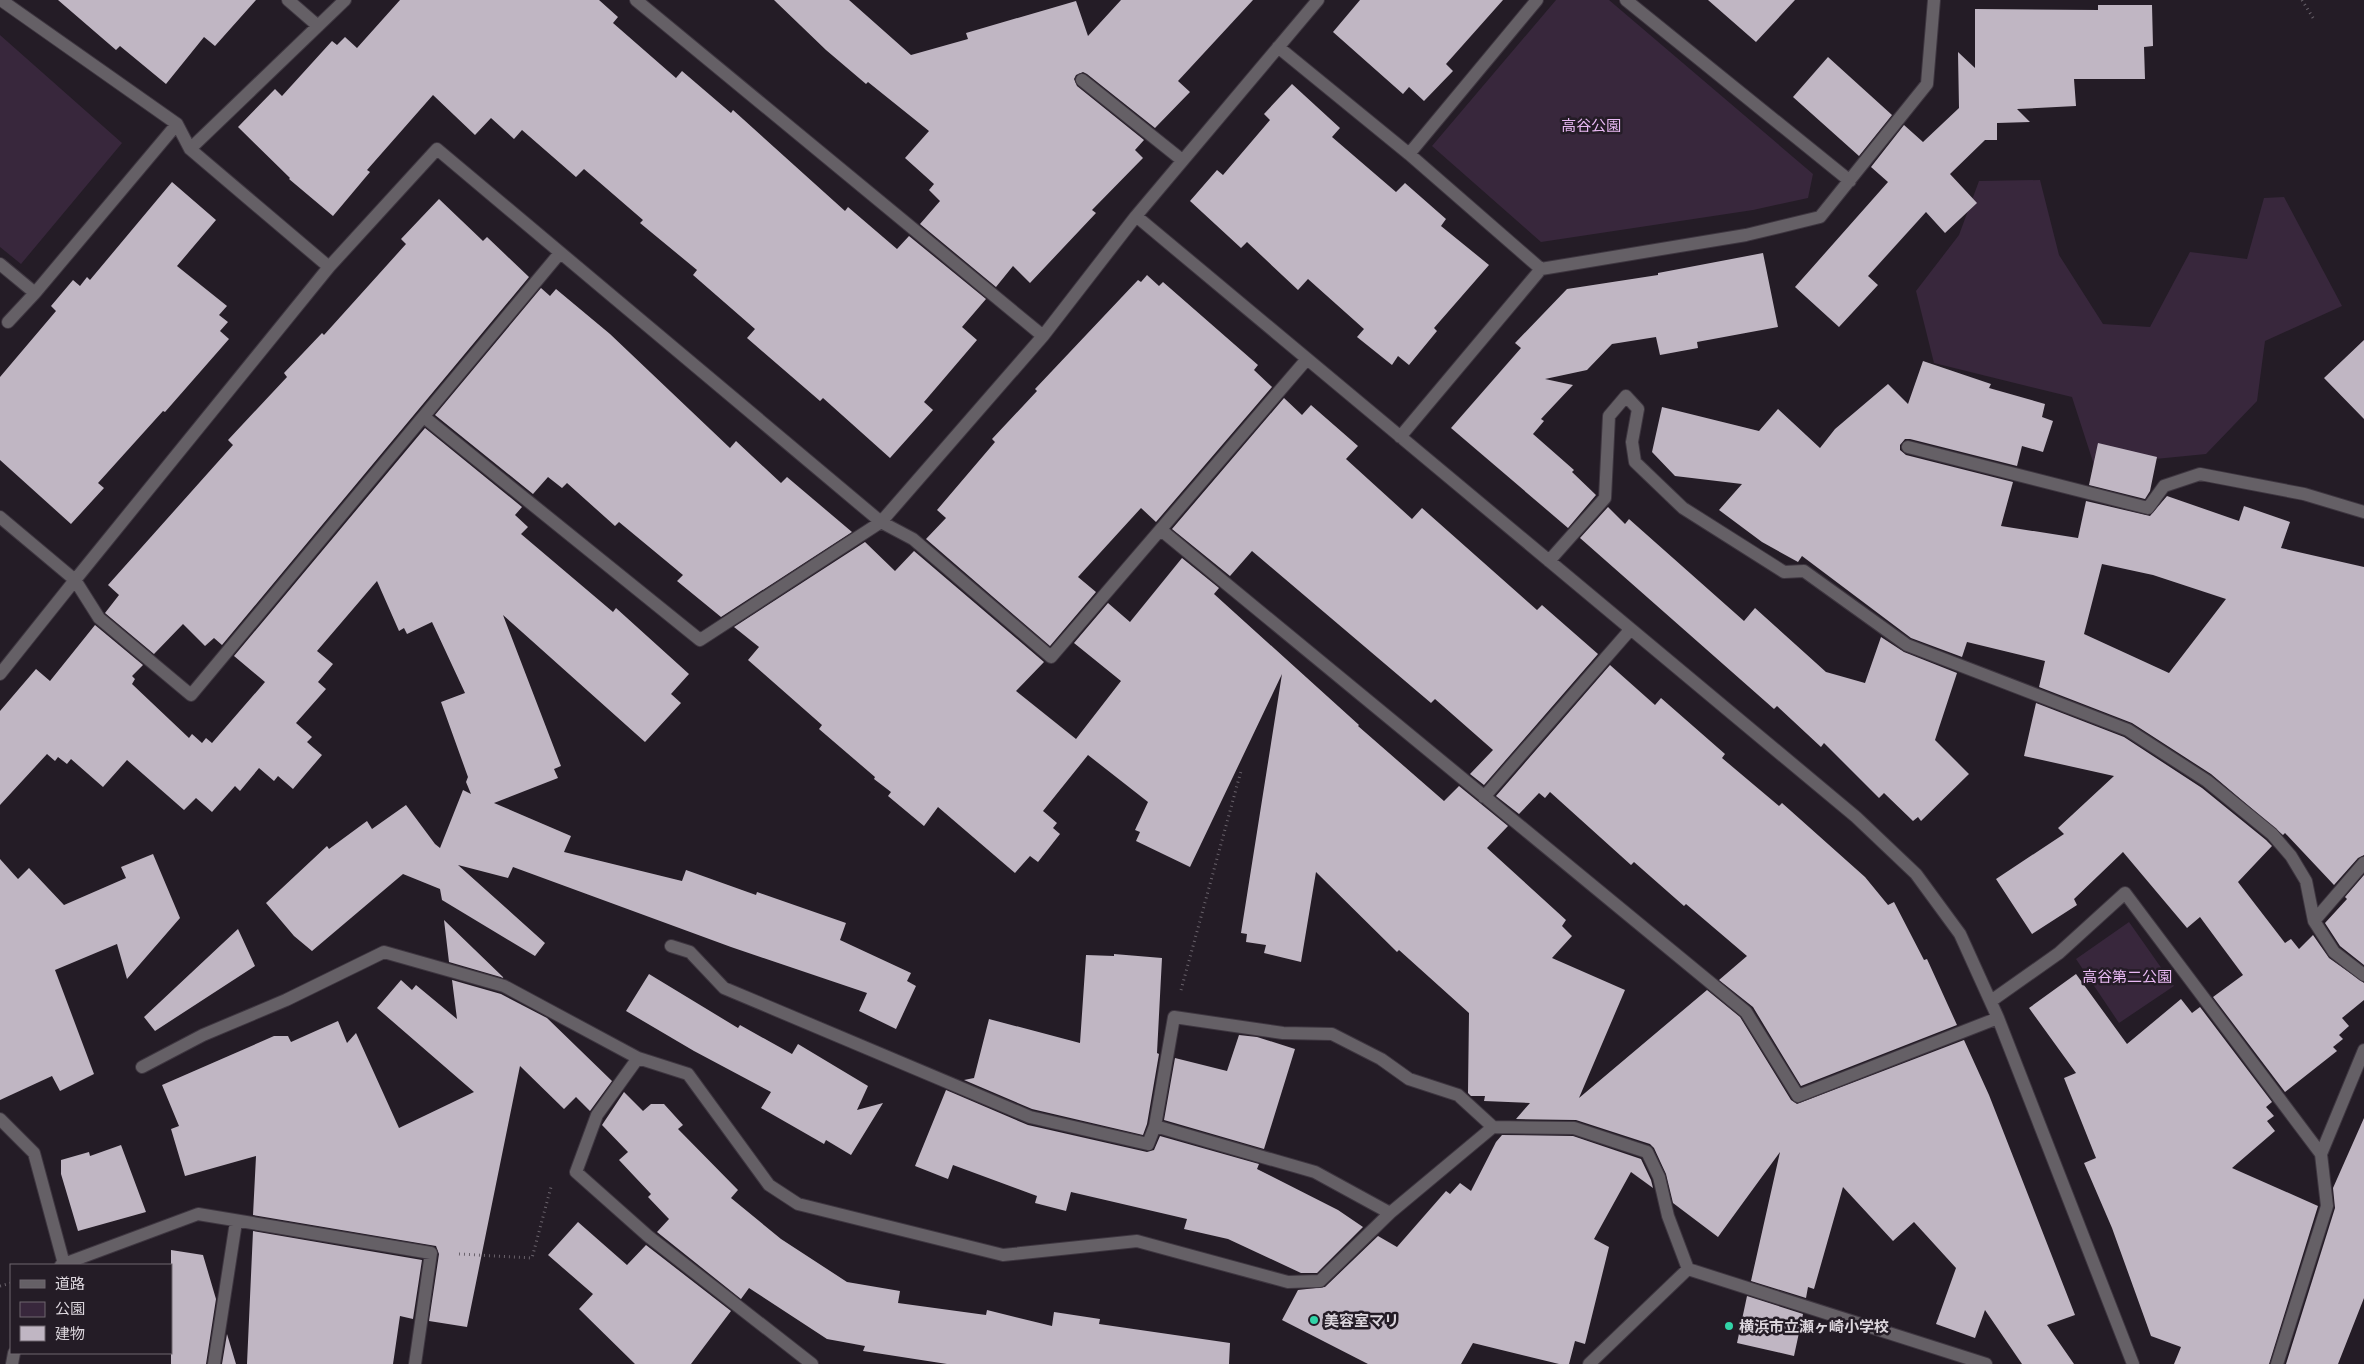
<svg xmlns="http://www.w3.org/2000/svg" width="2364" height="1364" font-family="Ubuntu,'Noto Sans JP',sans-serif">
<style>
.green{fill:#38273c}
.building{fill:#c0b6c3;fill-rule:evenodd}
.lines{fill:none;stroke-linecap:round;stroke-linejoin:round}
.minor-casing{stroke:#3e3640;stroke-width:14}
.path{stroke:#69626b;stroke-width:3;stroke-dasharray:1 4;stroke-linecap:butt}
.minor{stroke:#656066;stroke-width:12}
.poi-dot{fill:#32d4a8;stroke:#241c26;stroke-width:2}
.labels{text-anchor:middle;dominant-baseline:central;stroke-width:5;stroke-linejoin:round;paint-order:stroke}
.park-label{font-size:15px;fill:#e8b9f3;stroke:#241c26}
.poi-label{font-size:15px;font-weight:bold;fill:#dcd6dd;stroke:#241c26;text-anchor:start}
</style>
<rect width="100%" height="100%" fill="#241c26"/>
<!-- green -->
<path class="green" d="M1556 0H1609L1813 174 1808 198 1753 210 1541 242 1432 146Z
M0 35 122 143 21 264 0 247Z
M2040 180 2059 255 2103 324 2150 327 2190 252 2247 259 2264 198 2284 197 2342 306 2265 341 2257 401 2206 454 2094 465 2072 397 1934 363 1916 291 1959 235 1979 181Z
M2129 922 2174 986 2119 1023 2076 959Z"/>
<!-- building -->
<path class="building" d="M58 0H256L215 46 204 37 166 84 120 46 116 50Z
M400 0H599L618 17 613 23 676 78 682 71 731 113 733 110 845 211 848 207 897 249 909 236 986 299 962 327 977 340 924 402 933 410 890 458 823 398 820 401 747 338 755 329 693 275 697 270 640 223 643 220 584 169 576 177 522 130 514 139 491 118 475 135 433 95 367 170 370 172 333 216 289 179 290 178 238 127 275 89 282 96 332 41 337 45 345 37 357 48Z
M774 0H849L911 55 968 39 966 33 1076 1 1088 36 1121 0H1253L1178 81 1190 92 1155 128 1087 74 1083 72 1076 75 1074 79 1077 86 1144 140 1135 150 1143 158 1092 210 1096 213 1030 283 1013 266 996 287 920 224 940 201 929 190 934 184 905 158 929 131 868 82 866 84 826 50Z
M1360 0H1503L1446 64 1453 71 1424 101 1409 87 1403 94 1333 32Z
M1708 0H1795L1756 42Z
M2098 5H2152L2153 46 2144 47 2145 79H2074L2076 106 2017 109 2030 122 1997 123V140H1985L1950 174 1977 203 1945 233 1926 212 1868 276 1878 285 1839 327 1795 287 1888 182 1871 167 1904 125 1923 142 1959 108 1958 52 1975 68V9L2098 10Z
M1828 57 1892 115 1859 156 1793 97Z
M1292 84 1340 128 1332 137 1396 192 1405 183 1446 219 1441 226 1489 265 1434 328 1437 331 1409 365 1398 356 1392 365 1357 337 1364 329 1308 279 1298 290 1247 242 1241 248 1190 201 1217 170 1223 175 1270 120 1264 114Z
M172 182 216 220 177 266 227 306 219 315 228 322 220 331 229 339 165 412 163 411 98 483 104 488 71 524 0 460V377L56 311 51 306 73 280 80 286 87 277 90 280Z
M439 199 483 241 487 237 529 277 222 645 214 638 205 646 183 624 154 654 105 613 119 595 108 585 233 445 228 440 287 377 284 373 322 333 324 335 406 244 401 239Z
M1763 253 1778 327 1697 342 1698 348 1660 355 1656 337 1612 344 1587 370 1545 379 1573 385 1541 419 1544 421 1533 434 1574 470 1572 472 1596 495 1568 528 1451 428 1521 348 1515 343 1567 289 1658 275V273Z
M1147 275 1159 286 1163 282 1258 365 1254 370 1272 387 1156 522 1141 508 1078 577 1096 592 1050 646 926 539 946 518 937 510 995 442 992 439 1037 391 1035 389 1138 280 1141 282Z
M541 288 550 296 556 289 610 334 730 448 736 441 781 483 787 477 852 532 721 617 677 581 683 575 619 522 615 526 567 483 562 488 548 477 533 494 435 415Z
M2364 340V419L2324 378Z
M1923 361 1991 384 1989 388 2045 404 2042 417 2053 421 2043 452 2022 446 2017 466 1910 439H1905L1900 445V450L1906 455 2013 482 2001 526 2078 538 2086 501 2150 516 2167 496 2239 521 2244 506 2290 522 2281 548 2364 567V855L2358 858 2334 885 2285 833 2283 835 2211 774 2132 723 2039 687 2045 661 1967 642 1962 657 1911 638 1802 556 1798 562 1762 542 1719 510 1742 484 1675 476 1652 452 1662 407 1759 431 1778 409 1820 448 1835 429 1888 384 1908 404ZM2102 564 2153 575 2226 599 2169 673 2084 634Z
M1284 398 1302 415 1311 405 1358 446 1346 459 1412 519 1422 508 1537 610 1542 605 1598 654 1484 785 1470 774 1493 750 1435 699 1431 703 1252 551 1230 576 1172 529Z
M425 428 522 507 515 515 528 527 521 534 613 612 616 608 689 674 671 694 681 703 645 742 503 615 561 766 554 769 558 778 494 803 571 836 564 852 682 881 686 870 756 895 757 892 846 923 840 940 911 973 907 981 916 986 896 1029 859 1011 867 993 731 947 513 867 508 878 458 865 545 943 535 956 442 900 440 889 403 874 312 951 294 936 266 903 327 846 329 849 367 821 372 829 406 805 435 844 440 848 463 790 471 794 466 782 468 777 441 702 465 693 432 622 407 634 404 628 399 631 377 581 317 651 333 664 318 682 326 689 296 723 312 737 307 742 322 755 293 789 278 776 274 781 259 768 240 791 235 786 212 812 196 798 184 810 127 760 103 787 71 759 67 764 58 757 55 761 47 754 0 805V711L36 669 50 681 95 625 143 665 132 676 135 679 132 684 189 738 192 734 202 743 206 738 212 743 265 682 234 656Z
M2098 443 2157 457 2150 491 2145 499 2089 485Z
M1608 507 1625 524 1629 519 1744 621 1755 608 1826 672 1865 683 1881 637 1904 652 1957 673 1935 740 1969 774 1921 821 1918 817 1913 821 1884 793 1879 798 1824 743 1821 747 1777 706 1774 709 1580 538Z
M865 542 895 571 914 551 1044 662 1016 691 1076 739 1121 681 1074 643 1108 603 1130 622 1182 558 1219 588 1214 594 1359 725 1358 726 1444 801 1459 786 1508 826 1487 848 1566 920 1562 926 1572 936 1552 958 1625 990 1579 1098 1707 990 1740 1017 1791 1100 1797 1104 1964 1040 1989 1095 2075 1315 2047 1325 2074 1364H2022L1985 1310 1975 1338 1936 1324 1956 1268 1914 1222 1893 1241 1843 1187 1814 1289 1808 1287 1806 1298 1751 1281 1780 1152 1718 1237 1673 1203 1666 1174 1654 1148 1650 1144 1576 1120 1516 1119 1530 1103 1484 1101 1485 1096H1471L1468 1093 1469 1013 1399 950 1397 952 1316 872 1301 962 1264 953 1266 945 1246 942 1247 934 1241 933 1282 674 1190 867 1136 841 1140 832 1135 830 1148 802 1088 755 1043 811 1057 823 1053 828 1060 834 1038 862 1030 856 1015 873 938 807 924 826 888 796 891 792 874 779 875 777 819 729 822 725 748 660 759 647 734 627Z
M1610 665 1655 705 1661 698 1725 754 1722 758 1779 806 1782 803 1865 877 1888 905 1894 902 1924 960 1927 959 1957 1025 1801 1086 1753 1007 1719 980 1747 956 1686 904 1684 906 1634 862 1631 865 1550 792 1545 798 1539 793 1519 814 1496 796Z
M2036 703 2124 737 2202 788 2266 840 2272 846 2238 882 2285 943 2291 939 2299 949 2313 935 2329 958 2364 983V1000L2342 1018 2349 1026 2339 1035 2343 1039 2333 1047 2337 1051 2285 1092 2213 997 2243 975 2200 917 2187 928 2123 852 2074 899 2077 905 2032 934 1996 879 2064 834 2058 828 2114 776 2024 756Z
M153 854 180 918 127 979 117 944 55 970 94 1074 60 1091 52 1076 0 1100V859L18 879 29 868 64 905 126 878 121 867Z
M2364 875V965L2340 946 2325 923 2347 899 2345 897Z
M444 920 504 978 449 962Z
M238 929 255 966 155 1031 144 1017Z
M1114 954 1162 958 1157 1053 1159 1054 1147 1124 1143 1135 1032 1109 964 1080 974 1078 989 1019 1080 1043 1086 955 1114 956Z
M649 974 738 1028 740 1025 792 1054 798 1044 868 1086 857 1110 883 1103 851 1155 826 1140 824 1144 761 1108 771 1092 694 1051 626 1011Z
M2076 974 2127 1044 2181 999 2192 1013 2200 1007 2272 1102 2266 1107 2274 1116 2267 1121 2275 1131 2232 1168 2318 1206 2269 1364H2174L2181 1347 2151 1336 2112 1228 2084 1163 2096 1158 2064 1078 2076 1073 2029 1008Z
M401 980 412 990 416 985 457 1019 452 980 501 994 547 1018 612 1081 590 1111 576 1097 564 1109 520 1066 467 1327 429 1321 439 1254 436 1246 253 1215 256 1156 185 1176 171 1129 179 1126 162 1085 274 1036H288L291 1042 338 1021 347 1043 356 1033 399 1128 474 1092 377 1008Z
M1239 1035 1257 1037 1295 1049 1264 1149 1164 1120 1175 1058 1227 1071Z
M946 1090 1028 1125 1147 1152 1154 1150 1160 1136 1259 1164 1257 1169 1338 1210 1363 1227 1317 1273H1301L1228 1239 1184 1229 1187 1219 1071 1192 1066 1211 1035 1203 1037 1196 953 1165 948 1179 915 1166Z
M624 1092 643 1111 651 1104H664L683 1125 678 1129 738 1190 731 1198 781 1239 847 1282 900 1291 898 1303 986 1315 987 1310 1052 1326 1054 1312 1100 1319 1099 1324 1230 1343 1229 1364H947L863 1351 865 1346 827 1339 749 1288 741 1299 657 1232 669 1219 648 1197 651 1194 619 1160 628 1152 602 1125Z
M2364 1118V1298L2338 1364H2286L2335 1208 2333 1188Z
M1502 1135 1573 1136 1641 1159 1651 1180 1653 1188 1631 1172 1594 1239 1609 1247 1585 1344 1575 1341 1569 1364H1559L1473 1343 1461 1364H1368L1282 1320 1298 1290 1325 1287 1378 1236 1397 1247 1446 1191 1450 1194 1460 1183 1471 1191 1496 1142Z
M121 1145 146 1212 78 1231 61 1174V1160L89 1152 90 1156Z
M578 1222 627 1265 646 1245 731 1311 691 1364H635L579 1309 593 1294 548 1255Z
M253 1231 422 1260 413 1319 400 1316 393 1364H247Z
M171 1250 203 1255 216 1299 206 1364H171Z
M1747 1296 1803 1314 1794 1356 1737 1343Z
M227 1334 236 1364H222Z"/>
<g class="lines">
<!-- minor casing -->
<g class="minor-casing">
<path id="minor" d="M1 0 177 124 190 149 329 267
M288 0 318 26
M636 0 1043 336
M1626 0 1850 181
M1278 47 1409 154 1541 269
M1082 80 1182 160
M190 149 345 0
M1409 154 1537 0
M1136 216 1856 817 1916 874 1960 934 1998 1018 2133 1364
M0 264 35 293 177 124
M8 322 35 293
M424 417 700 640 881 522 913 539 1051 657 1307 359
M1400 437 1541 269 1746 235 1820 217 1927 84 1934 0
M1908 447 2148 508 2164 486 2200 474 2304 494 2364 512
M0 517 75 580 329 267 437 149 881 522 1043 336 1136 216 1318 0
M1161 530 1746 1012 1798 1096 1998 1018
M1549 561 1605 498 1609 416 1626 396 1638 409 1632 442 1635 462 1683 508 1784 572 1804 571 1907 645 2128 730 2207 781 2272 834 2291 856 2306 881 2314 921 2334 952 2364 975
M0 674 75 580 99 618 191 695 560 253
M1484 797 1630 630
M2314 921 2364 863
M671 946 690 952 724 988 1030 1117 1148 1144 1155 1126 1174 1017 1283 1033 1332 1034 1381 1059 1409 1079 1458 1095 1493 1127
M1991 1001 2059 953 2125 893 2321 1154
M142 1067 203 1035 286 1000 384 952 504 986 638 1058
M0 1119 34 1153 64 1264
M1155 1126 1315 1172 1390 1213
M61 1265 198 1214 431 1253 415 1364
M12 1364 14 1353
M214 1364 236 1222
M812 1364 648 1236 576 1172 597 1115 638 1058 688 1074 769 1185 798 1204 1003 1255 1137 1241 1288 1282 1320 1281 1390 1213 1493 1127 1574 1128 1647 1152 1659 1177 1668 1216 1688 1269 1986 1364
M1589 1364 1688 1269
M2277 1364 2327 1206 2321 1154 2364 1050"/>
</g>
<!-- path -->
<path class="path" d="M2302 0 2315 21
M1181 990 1241 771
M459 1254 532 1258 551 1187
M0 1286 11 1283"/>
<!-- minor -->
<use href="#minor" class="minor"/>
</g>
<!-- markers -->
<g class="poi-dot">
<circle cx="1314" cy="1320" r="5"/>
<circle cx="1729" cy="1326" r="5"/>
</g>
<g class="labels">
<!-- park labels -->
<g class="park-label">
<text x="1591" y="125">高谷公園</text>
<text x="2127" y="976">高谷第二公園</text>
</g>
<!-- poi labels -->
<g class="poi-label">
<text x="1324" y="1320">美容室マリ</text>
<text x="1739" y="1326">横浜市立瀬ヶ崎小学校</text>
</g>
</g>
<!-- legend -->
<rect x="10" y="1264" width="162" height="90" fill="#241c26" stroke="#6e666f"/>
<rect x="20" y="1280" width="25" height="8" fill="#656066" stroke="#6e666f"/>
<text x="55" y="1289" font-size="15" fill="#dcd6dd">道路</text>
<rect x="20" y="1302" width="25" height="15" fill="#38273c" stroke="#6e666f"/>
<text x="55" y="1314" font-size="15" fill="#dcd6dd">公園</text>
<rect x="20" y="1326" width="25" height="15" fill="#c0b6c3" stroke="#6e666f"/>
<text x="55" y="1339" font-size="15" fill="#dcd6dd">建物</text>
</svg>
